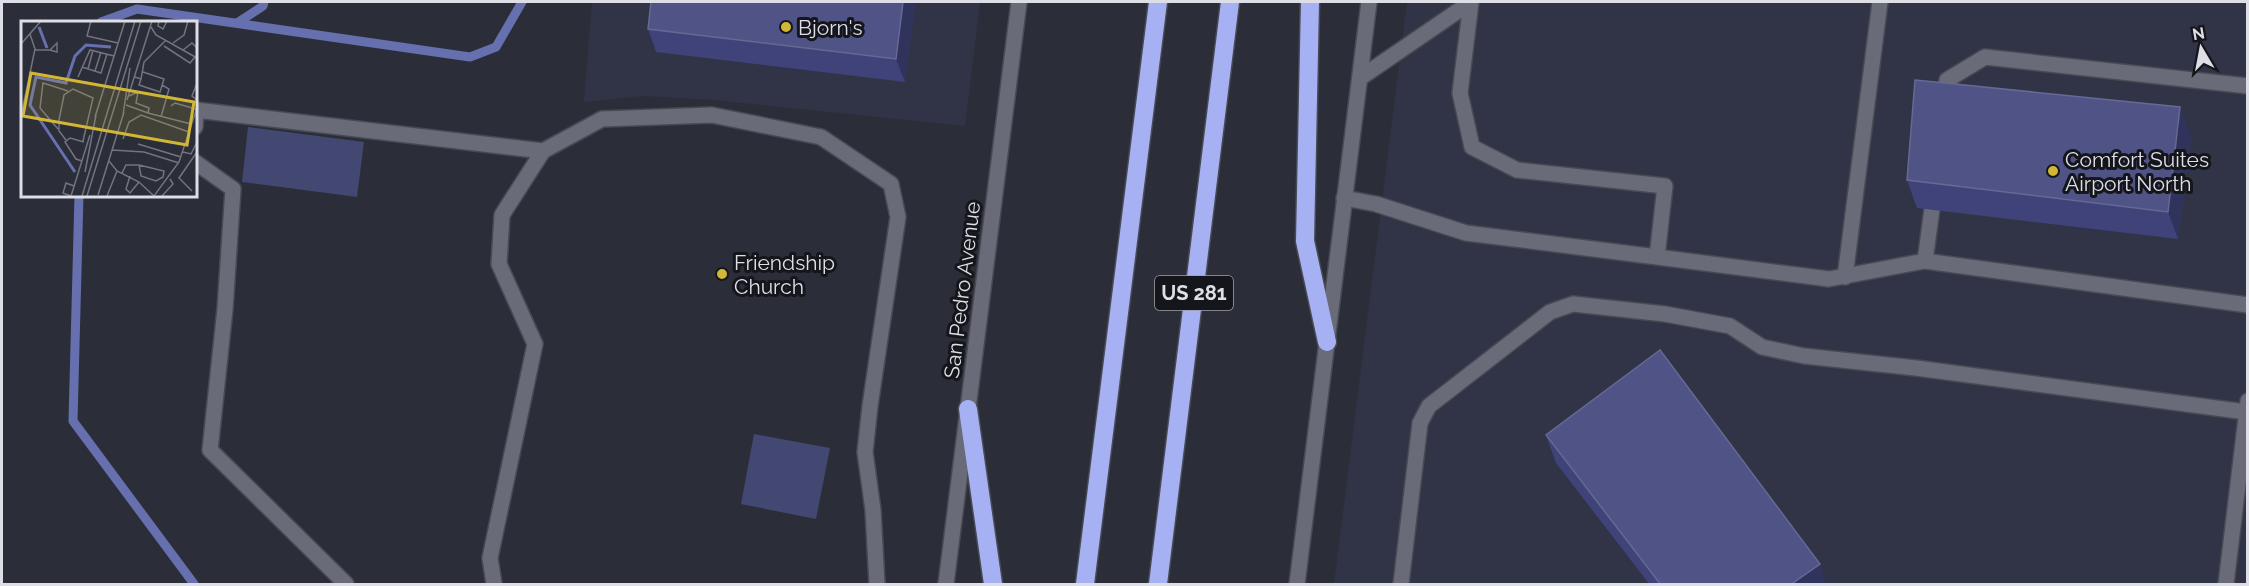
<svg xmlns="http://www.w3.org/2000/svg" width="2249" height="586" font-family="Raleway,sans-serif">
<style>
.built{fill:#313446}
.green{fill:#424871}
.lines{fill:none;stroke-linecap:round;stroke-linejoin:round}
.stream{stroke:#6770ae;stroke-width:9}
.service-casing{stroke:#484a53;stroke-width:18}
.minor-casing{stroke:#484a53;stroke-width:18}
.secondary-casing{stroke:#484a53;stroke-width:18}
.motorway-casing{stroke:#484a53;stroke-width:21}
.service{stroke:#696b79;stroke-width:15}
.minor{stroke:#696b79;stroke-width:15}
.secondary{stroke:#696b79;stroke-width:15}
.motorway{stroke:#a6b1f3;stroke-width:18}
.wall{fill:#3f4379}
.shaded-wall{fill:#30335b}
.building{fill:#505385;stroke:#666994;stroke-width:1.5}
.poi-dot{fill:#d2b736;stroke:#15161b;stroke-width:2}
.labels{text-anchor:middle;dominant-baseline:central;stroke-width:6;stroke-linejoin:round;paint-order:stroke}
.shield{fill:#15161b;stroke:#a1a2a9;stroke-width:1.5}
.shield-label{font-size:20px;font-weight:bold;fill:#dddee6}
.poi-label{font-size:21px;fill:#dddee6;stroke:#15161b;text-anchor:start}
.street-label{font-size:21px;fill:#dddee6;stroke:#15161b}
.inset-river{fill:none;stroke:#6770ae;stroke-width:3}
.inset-road{fill:none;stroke:#72747e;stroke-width:1.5}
.view{fill:#d2b736;fill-opacity:0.15;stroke:#d2b736;stroke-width:3}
.inset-edge{fill:none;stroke:#dddee6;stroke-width:3}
</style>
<rect width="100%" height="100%" fill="#2b2e39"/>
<!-- built -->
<path class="built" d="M592 2H980L965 126 714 100 643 96 584 102Z
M1407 2H2247V584H1334Z"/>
<!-- green -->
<path class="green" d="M248 127 364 142 357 197 242 182Z
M754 434 830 448 816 519 741 504Z"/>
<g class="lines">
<!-- stream -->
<path class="stream" d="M101 22 137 9 470 57 496 47 522 2
M237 23 263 6 264 2
M79 195 73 421 194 584"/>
<!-- service casing -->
<g class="service-casing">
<path id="service" d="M1944 102 1947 80 1985 57 2248 86
M195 127 196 110 543 151
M195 162 233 189 225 309 210 450 346 584
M1344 198 1376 204 1466 233 1657 257 1665 186 1517 170 1472 147 1460 93 1471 2 1360 78
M1657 257 1829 279 1925 261 2248 305
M1925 261 1932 209
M1845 277 1880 2
M494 584 490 558 535 344 499 264 502 215 543 151 602 119 712 115 821 137 891 184 898 217 870 406 865 452 873 510 877 584
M1401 584 1420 423 1429 406 1550 312 1573 304 1665 314 1730 326 1762 347 1804 356 1916 368 2246 412"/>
</g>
<!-- minor casing -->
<g class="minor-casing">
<path id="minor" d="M2226 584 2248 401"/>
</g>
<!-- secondary casing -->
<g class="secondary-casing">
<path id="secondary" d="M946 584 1019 2
M1297 584 1369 2"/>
</g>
<!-- motorway casing -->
<g class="motorway-casing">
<path id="motorway" d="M1310 2 1305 241 1327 342
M968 409 993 584
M1085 584 1158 2
M1158 584 1230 2"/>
</g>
<!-- service -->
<use href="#service" class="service"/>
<!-- minor -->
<use href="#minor" class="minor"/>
<!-- secondary -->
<use href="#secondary" class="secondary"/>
<!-- motorway -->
<use href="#motorway" class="motorway"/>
</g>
<!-- wall -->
<path class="wall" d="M915 2 905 82 656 52 648 29Z
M2191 135 2178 239 1917 208 1907 180Z
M1546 435 1827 585H1650L1556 463Z"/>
<!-- shaded-wall -->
<path class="shaded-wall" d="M903 2H915L905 82 896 59Z
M2180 107 2191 135 2178 239 2168 212Z
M1820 564 1827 585H1790Z"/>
<!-- building -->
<path class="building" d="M651 2H903L896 59 648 29Z
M1915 80 2180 107 2168 212 1907 180Z
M1660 350 1820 564 1790 585H1661L1546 435Z"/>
<!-- markers -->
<g class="poi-dot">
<circle cx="786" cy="27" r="6"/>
<circle cx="2053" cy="171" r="6"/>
<circle cx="722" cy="274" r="6"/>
</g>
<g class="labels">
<!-- shield labels -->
<rect class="shield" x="1155" y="276" width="78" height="34" rx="4.5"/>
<g class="shield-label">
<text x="1194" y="293">US 281</text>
</g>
<!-- poi labels -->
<g class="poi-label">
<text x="798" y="27">Bjorn's</text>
<text x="2065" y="159">Comfort Suites<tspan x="2065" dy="24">Airport North</tspan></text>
<text x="734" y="262">Friendship<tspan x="734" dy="24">Church</tspan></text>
</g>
<!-- street labels -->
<g class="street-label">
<text transform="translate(962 290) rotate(-83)">San Pedro Avenue</text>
</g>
</g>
<!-- overview -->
<g transform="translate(21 21)">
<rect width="176" height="176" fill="#2b2e39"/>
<path class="inset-river" d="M18 6 26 27M54 151 9 84 15 56 45 62 54 35 65 24 90 26"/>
<path class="inset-road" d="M70 0 66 15 97 22M138 0 137 5 142 8 146 0M130 6 135 14 176 37M152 22 163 14 167 0M0 23 20 0M143 25 169 42 174 36M14 29H29L36 22V31L29 29M162 29 171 22 176 27M61 46 80 52 86 33M67 48 72 29M74 50 80 31M57 56 69 29 93 35M114 56 120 58 123 41 145 19M120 58 118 64 139 71 143 58 122 51M176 62 171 75 176 79M106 79 131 0M105 84 127 92 128 87 115 82 117 71 108 75M150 85 154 82 175 88M127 92 170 103M102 94 109 47M0 95 14 28 9 13M74 96 104 0M140 96 148 68 141 64M37 108 19 87 22 62 47 70M102 118 108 101 120 94 168 111M45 119 38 110V99L43 74 52 68 72 77 62 120M117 123 160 136M91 129 123 131 158 142M162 131 170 133 176 121M61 140 55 138 44 121 49 117 63 121M88 140 96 150 118 161 133 175 158 141 176 87M64 151 75 94M101 152 105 144H118L120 155 135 160 142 156 143 150 118 144M109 155 105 168 109 172 118 161M171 170 158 157 176 131M77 174 103 91M50 175 42 172 45 162 53 165M50 175 69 114M61 175 114 0M66 175 120 0M86 175 96 150M141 175 152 163 149 158"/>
<path class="view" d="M10 52 173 81 166 124 2 95Z"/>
<rect width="176" height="176" class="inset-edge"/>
</g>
<!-- border -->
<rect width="2249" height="586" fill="none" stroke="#dddee6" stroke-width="6"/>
<!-- north arrow -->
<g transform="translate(2201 48) rotate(350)" stroke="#15161b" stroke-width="4.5" paint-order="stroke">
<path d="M0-4.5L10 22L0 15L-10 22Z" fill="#dddee6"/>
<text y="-9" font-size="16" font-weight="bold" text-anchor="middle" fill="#dddee6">N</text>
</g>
</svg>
